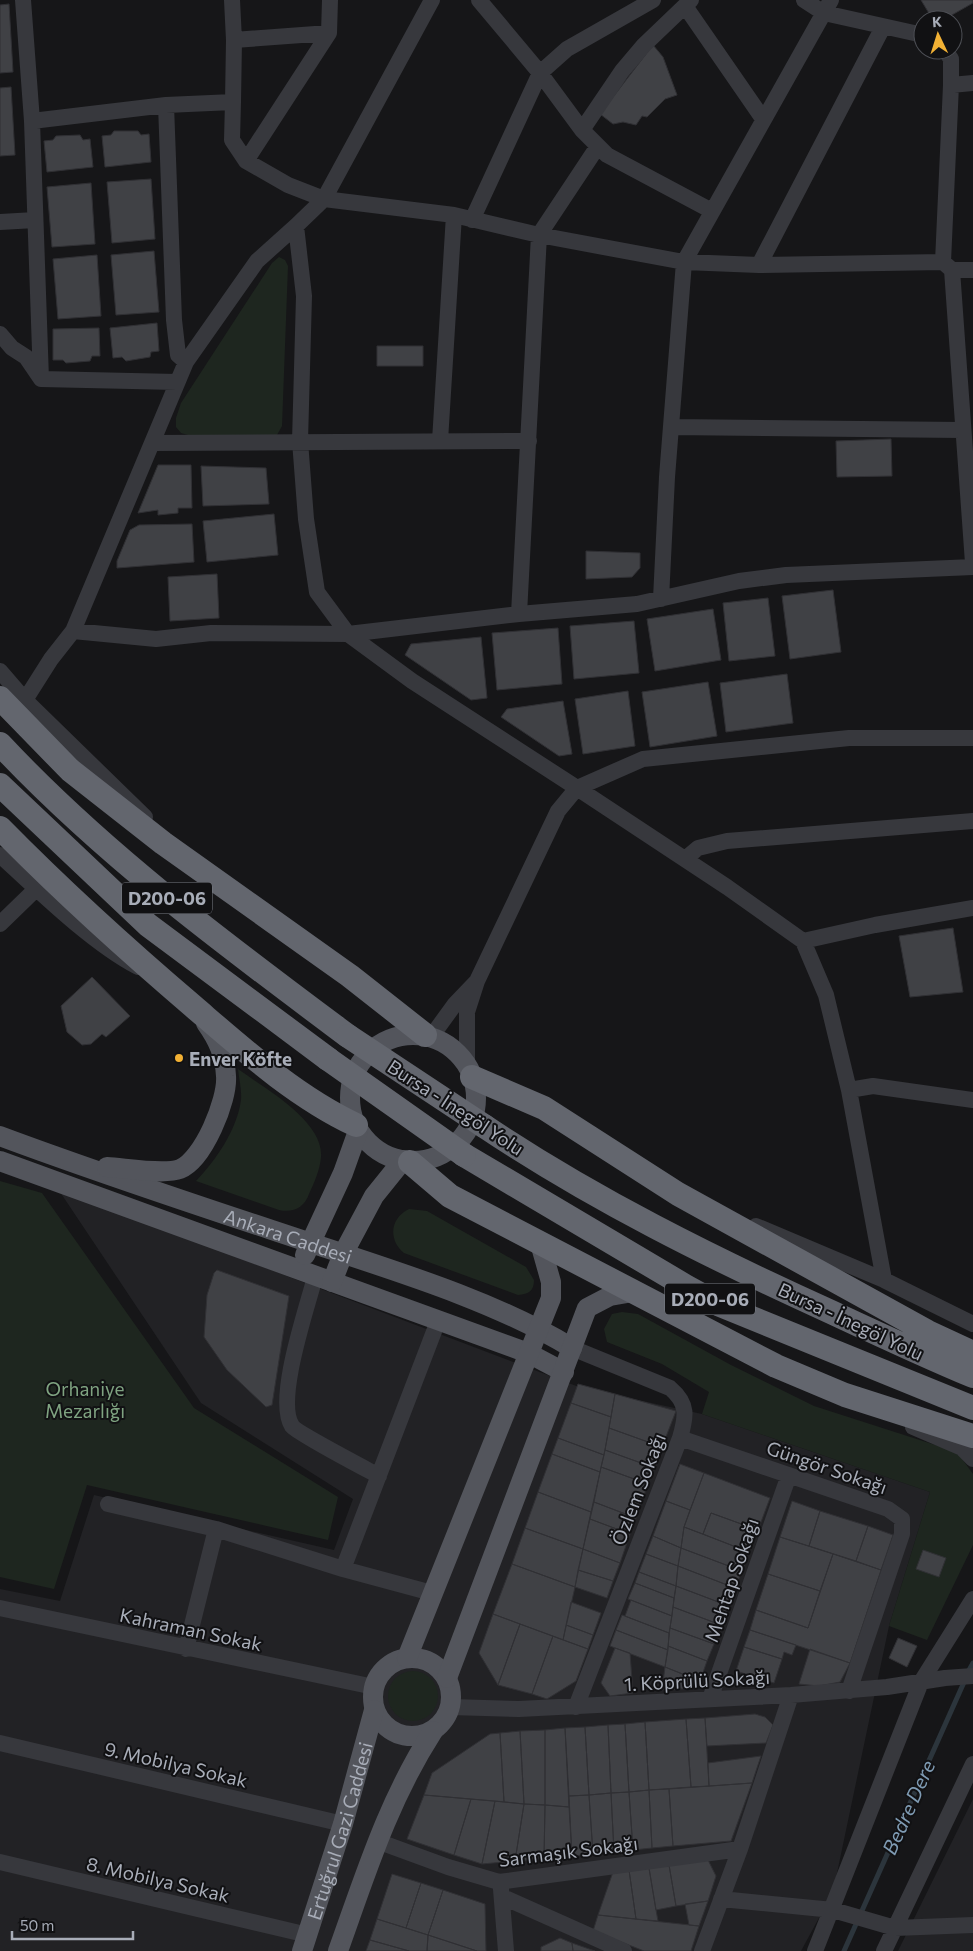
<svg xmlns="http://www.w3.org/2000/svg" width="973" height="1951" font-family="Commissioner,sans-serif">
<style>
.built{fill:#222225}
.green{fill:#1e261f}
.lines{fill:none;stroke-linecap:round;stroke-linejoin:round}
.stream{stroke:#2c353c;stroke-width:5}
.building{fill:#404145;stroke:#303034}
.minor{stroke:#37383d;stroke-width:16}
.major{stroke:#53555c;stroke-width:20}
.highway{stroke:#63666e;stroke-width:24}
.highway-bridge{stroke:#63666e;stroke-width:24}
.poi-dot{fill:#f2b134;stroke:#111113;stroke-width:2}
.labels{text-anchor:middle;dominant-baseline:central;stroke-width:4;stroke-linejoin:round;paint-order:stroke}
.shield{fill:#111113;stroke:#7b7e86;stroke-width:1}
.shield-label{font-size:18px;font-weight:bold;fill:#a8adb8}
.poi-label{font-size:19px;font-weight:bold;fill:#a8adb8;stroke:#111113;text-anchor:start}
.street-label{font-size:19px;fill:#a8adb8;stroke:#111113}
.park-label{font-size:19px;fill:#7fa381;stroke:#111113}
.water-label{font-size:20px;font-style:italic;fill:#7f9bb3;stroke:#111113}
</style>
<rect width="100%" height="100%" fill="#161618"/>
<!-- built -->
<path class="built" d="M58 1189 579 1387 702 1414 930 1492 889 1626 833 1892 801 1951H0V1589L60 1601 94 1495 334 1550 353 1499 201 1403Z
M973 1799V1951H898Z"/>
<!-- green -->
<path class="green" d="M279 257 285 260 288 266 282 426 277 435 191 436 181 433 176 427V418L181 403 272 263Z
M238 1069C264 1088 324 1121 321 1157 320 1170 314 1183 309 1194 304 1208 293 1213 279 1210L196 1181C216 1160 237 1130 241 1100 242 1091 239 1079 238 1069Z
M0 1181 42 1193 194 1408 338 1497 328 1540 87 1485 54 1589 0 1577Z
M409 1209 427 1211 526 1267 534 1280C534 1291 529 1294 518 1295L404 1253C388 1240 390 1218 409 1209Z
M622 1312 638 1314 731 1365 814 1406 957 1452 973 1474V1545L927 1640 889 1626 930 1492 702 1414 709 1392 662 1364 607 1342 604 1329 612 1314Z
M388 1696a25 25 0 1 1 50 0a25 25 0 1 1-50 0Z"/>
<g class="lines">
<!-- stream -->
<path class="stream" d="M968 1672 973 1663
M844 1951 965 1680"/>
</g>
<!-- building -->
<path class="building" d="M921 0H973V3L943 20H933Z
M9 4 13 72 0 73V5Z
M653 45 663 57 677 95 665 99 647 117 642 116 636 125 623 122 613 124 600 114Z
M11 87 15 155 0 156V88Z
M114 131H138L141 135 149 134 151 162 105 167 102 136 111 135Z
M80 135 83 140 90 139 93 167 47 172 44 141 53 140 56 136Z
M151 179 155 239 112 243 107 182Z
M91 183 95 244 52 247 47 187Z
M154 251 159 312 116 315 111 255Z
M97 255 101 316 58 319 53 259Z
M157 323 159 351 151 352 150 357 126 361 122 357 113 358 110 328Z
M99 328 100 356H92L90 361 66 363 63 360H53V329Z
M377 346H423V366H377Z
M891 439 892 476 837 477 836 441Z
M158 465H191L192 508H178V513L158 515V510L138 513Z
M201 466 266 468 269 504 203 506Z
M274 514 278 555 207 562 203 521Z
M192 524 194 562 117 568V561L130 530 139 525Z
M586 551 640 553V568L632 577 586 579Z
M217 574 219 618 170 621 168 577Z
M833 590 841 652 790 659 782 596Z
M768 598 775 656 729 661 723 603Z
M713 609 721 660 655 671 647 619Z
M634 621 639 673 574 679 570 626Z
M558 628 562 684 497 690 492 633Z
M481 637 487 698 471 700 405 655 411 644Z
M787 674 793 723 726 732 720 683Z
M708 682 717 736 650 747 642 692Z
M628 691 635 746 583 754 575 699Z
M563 701 572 754 559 756 501 717 507 709Z
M953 928 963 992 910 997 899 936Z
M92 977 130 1016 106 1037 102 1034 91 1044 82 1045 67 1032 61 1006Z
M217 1270 289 1296 272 1405 266 1407 227 1370 204 1337 207 1295 214 1273Z
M578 1384 615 1394 611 1417 571 1403Z
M615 1394 676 1411 662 1447 609 1428Z
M571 1403 611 1417 604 1455 558 1438Z
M609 1428 662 1447 655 1468 605 1450Z
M558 1438 604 1455 600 1472 552 1454Z
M605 1450 655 1468 648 1484 601 1467Z
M552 1454 600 1472 591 1512 538 1492Z
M680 1464 704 1473 690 1510 666 1501Z
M601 1467 648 1484 636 1518 594 1502Z
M704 1473 770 1498 758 1530 711 1513 703 1534 684 1527Z
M538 1492 591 1512 583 1549 525 1528Z
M666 1501 690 1510 684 1527 681 1548 653 1536Z
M792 1501 820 1511 809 1546 780 1537Z
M594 1502 636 1518 630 1534 590 1519Z
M820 1511 868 1526 856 1561 809 1546Z
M711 1513 758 1530 749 1552 703 1534Z
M590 1519 630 1534 620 1563 583 1549Z
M868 1526 893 1535 881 1570 856 1561Z
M684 1527 749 1552 742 1571 681 1548Z
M525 1528 583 1549 575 1587 512 1564Z
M653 1536 681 1548 678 1566 646 1554Z
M780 1537 833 1554 820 1591 768 1574Z
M681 1548 742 1571 735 1588 678 1566Z
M583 1549 620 1563 613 1581 578 1570Z
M923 1550 946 1558 939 1577 916 1569Z
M646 1554 678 1566 676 1586 639 1572Z
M833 1554 881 1570 850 1663 750 1630 756 1610 808 1628Z
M512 1564 575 1587 563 1640 493 1614Z
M678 1566 735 1588 729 1606 676 1586Z
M578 1570 613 1581 607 1598 575 1587Z
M639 1572 676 1586 674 1598 635 1583Z
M768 1574 820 1591 808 1628 756 1610Z
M635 1583 674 1598 672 1616 628 1599Z
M676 1586 729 1606 721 1625 673 1607Z
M631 1600 672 1616 669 1633 625 1616Z
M571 1602 601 1613 593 1635 566 1625Z
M673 1607 721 1625 714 1644 670 1628Z
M493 1614 520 1624 498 1685 479 1653Z
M622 1615 669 1633 668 1650 616 1630Z
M520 1624 553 1636 532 1694 498 1685Z
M566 1625 593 1635 588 1649 563 1640Z
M670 1628 714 1644 707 1661 668 1646Z
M616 1630 668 1650 665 1667 610 1646Z
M750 1630 796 1645 792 1655 784 1652 782 1659 744 1647Z
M553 1636 588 1649 576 1681 547 1699 532 1694Z
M898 1638 917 1646 907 1667 889 1658Z
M668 1646 707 1661 700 1681 665 1667Z
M744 1647 782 1659 774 1683 736 1671Z
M615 1648 630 1653 633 1693 610 1696 601 1683Z
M810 1649 850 1663 840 1682 819 1686 799 1684Z
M665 1667 700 1681 697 1688 662 1690Z
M755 1714 765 1717 773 1725 766 1743 707 1746 705 1718Z
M705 1718 709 1786 691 1787 686 1719Z
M686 1719 691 1787 649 1790 645 1722Z
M645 1722 649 1790 629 1792 625 1724Z
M625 1724 629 1792 611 1793 608 1725Z
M608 1725 611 1793 589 1795 585 1727Z
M585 1727 589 1795 569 1796 565 1728Z
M565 1728 569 1807 545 1805V1730Z
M545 1730V1805L524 1804 520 1731Z
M520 1731 524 1804 504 1802 500 1733Z
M500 1733 504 1802 424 1795 432 1773 490 1734Z
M761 1756 752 1783 709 1786 708 1763Z
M752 1783 731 1841 673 1846 669 1789Z
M669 1789 673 1846 652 1848 649 1790Z
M649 1790 652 1848 633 1850 629 1792Z
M629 1792 633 1850 614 1852 611 1793Z
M611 1793 614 1852 593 1854 589 1795Z
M424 1795 471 1799 454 1855 407 1839Z
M589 1795 593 1854 572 1856 569 1796Z
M471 1799 495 1801 482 1864 454 1855Z
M495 1801 524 1804 515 1861 482 1864Z
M524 1804 545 1805 544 1859 515 1861Z
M545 1805 569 1807 572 1856 544 1859Z
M708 1860 716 1876 708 1901 676 1906 669 1865Z
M669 1865 676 1906 656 1910 649 1868Z
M649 1868 656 1910 658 1921 636 1919 629 1870Z
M629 1870 636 1919 598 1915 613 1872Z
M392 1874 421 1883 406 1928 377 1919Z
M421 1883 443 1890 428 1935 406 1928Z
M443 1890 485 1904 486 1951H477L428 1935Z
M708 1901 699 1926 689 1925 685 1904Z
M598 1915 699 1926 691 1951H644L593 1931Z
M377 1919 428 1935 427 1951H409L370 1940Z
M428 1935 477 1951H427Z
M560 1938 572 1943 573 1951H541V1947Z
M370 1940 409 1951H366Z
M572 1943 595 1951H573Z"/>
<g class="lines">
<!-- minor -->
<path class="minor" d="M23 0 32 121 41 379
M432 0 324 199 296 226 304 296 300 441 306 519 317 592 348 634 412 681 577 788 727 887 803 941 826 995 849 1090 884 1280
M479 0 540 73 582 130 607 155 712 211
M804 0 824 13 923 35
M685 6 763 119
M234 40 329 33 330 0
M945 50 951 59V85L943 262 952 270 973 563
M951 85 973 83
M233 102 232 140 246 161 288 185 324 199 454 215 539 235 684 262 759 265 943 262
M166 105 174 320 178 355 186 362
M32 121 166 105 233 102 234 40 232 0
M582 130 622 71 644 45 691 0
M246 161 329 33
M472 220 540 73 567 49 653 0
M0 222 35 220
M759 265 883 27
M952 270H973
M0 334 12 348 26 357 41 379 177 382
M671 427 962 430
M440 441 454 215
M152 443 529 441
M661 599 667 477 684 262 831 0
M519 614 539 235 598 146
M73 631 186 362 257 261 296 226
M0 671 25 700 145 817
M25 700 51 659 73 631 156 639 211 633 348 634 519 614 637 604 739 581 786 575 973 567
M0 855C39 891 92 943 138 967
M685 859 698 848 727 841 973 821
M0 924 36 889
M803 941 875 925 973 908
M477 981 558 811 577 788 643 759 849 738H973
M431 1037 455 1004 477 981 467 1012V1068
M849 1090 873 1086 973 1100
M756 1226 884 1280 973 1324
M315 1277C307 1308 275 1400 292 1426 297 1433 366 1469 379 1476
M572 1348 670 1388C689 1404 686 1417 680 1438L576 1707
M913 1427 962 1448 973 1459
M680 1438 888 1509 902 1519V1534L849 1691
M108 1504 216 1529 343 1569 432 1593
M343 1569 438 1321
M0 1608 374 1687
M186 1649 216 1529
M710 1699 789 1475
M450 1707 519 1709 791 1695 887 1687 945 1678 973 1676
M0 1743 343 1824
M377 1841 448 1867 499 1882 740 1849
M0 1862 308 1935
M501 1889 506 1951
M503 1897 624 1951
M721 1899 833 1910 895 1928 973 1925
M702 1951 740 1849 791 1695
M815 1951 921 1682 973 1599
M884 1951 973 1764"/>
<!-- major -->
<g class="major">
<circle cx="413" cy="1098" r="63"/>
<path id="s1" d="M0 1136C107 1176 215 1211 323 1247 405 1274 498 1303 572 1348"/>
<path d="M0 1161 528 1353 564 1372"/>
<path d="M107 1167C125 1168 164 1175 180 1169 203 1160 228 1100 226 1076 225 1055 218 1040 206 1023"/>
<path d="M305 1255 343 1173 358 1131"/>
<path d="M332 1282 343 1254 374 1196 403 1160"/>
<circle cx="412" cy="1697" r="39"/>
<path d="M407 1658 551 1298V1282L540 1243"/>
<path d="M447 1678 587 1308 610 1296 633 1292"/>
<path id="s2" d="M302 1951 343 1824 374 1710"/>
<path d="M338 1951C366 1873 388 1801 433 1731"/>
</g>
<!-- highway -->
<path class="highway" d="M0 698 70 770 163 843 350 976 425 1035
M0 744C104 855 226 945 348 1036
M0 785 148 925 328 1059
M0 828C62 891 127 950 194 1007 244 1050 296 1097 356 1125
M472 1077 544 1108 678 1194 928 1332 973 1353
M484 1126C593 1199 712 1258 831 1312 878 1334 925 1356 973 1376
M464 1155 687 1287 720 1305 973 1408
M410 1162 450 1196 776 1366 845 1395 973 1436"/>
<!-- highway-bridge -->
<path class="highway-bridge" d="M348 1036 484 1126
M328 1059 464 1155"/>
</g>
<!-- markers -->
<circle class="poi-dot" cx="179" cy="1058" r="5"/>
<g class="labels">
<!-- shield labels -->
<g class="shield">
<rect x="122" y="882.5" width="90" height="31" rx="4"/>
<rect x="665" y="1283.5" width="90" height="31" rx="4"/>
</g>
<g class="shield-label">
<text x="167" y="898">D200-06</text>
<text x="710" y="1299">D200-06</text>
</g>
<!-- poi labels -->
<g class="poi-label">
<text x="189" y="1058">Enver Köfte</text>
</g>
<!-- street labels -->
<g class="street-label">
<text transform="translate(456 1107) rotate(33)">Bursa - İnegöl Yolu</text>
<text stroke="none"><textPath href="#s1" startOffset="305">Ankara Caddesi</textPath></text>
<text transform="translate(851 1321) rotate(25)">Bursa - İnegöl Yolu</text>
<text transform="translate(827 1467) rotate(19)">Güngör Sokağı</text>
<text transform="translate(638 1489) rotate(-69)">Özlem Sokağı</text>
<text transform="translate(731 1580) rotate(-71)">Mehtap Sokağı</text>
<text transform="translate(191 1629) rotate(12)">Kahraman Sokak</text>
<text transform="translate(697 1680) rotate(-3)">1. Köprülü Sokağı</text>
<text transform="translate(176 1764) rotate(13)">9. Mobilya Sokak</text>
<text stroke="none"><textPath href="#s2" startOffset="126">Ertuğrul Gazi Caddesi</textPath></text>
<text transform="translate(568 1851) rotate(-7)">Sarmaşık Sokağı</text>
<text transform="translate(158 1879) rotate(13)">8. Mobilya Sokak</text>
</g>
<!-- park labels -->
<g class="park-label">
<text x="85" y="1388">Orhaniye<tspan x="85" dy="22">Mezarlığı</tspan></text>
</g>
<!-- water labels -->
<g class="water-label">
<text transform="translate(908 1807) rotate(-66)">Bedre Dere</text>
</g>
</g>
<!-- north arrow -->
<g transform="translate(938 35) rotate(356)"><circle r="24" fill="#111113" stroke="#4d4f55"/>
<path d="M0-4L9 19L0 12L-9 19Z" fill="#f2b134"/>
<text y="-8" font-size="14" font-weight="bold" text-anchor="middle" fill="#a8adb8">K</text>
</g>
<!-- scale -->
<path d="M12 1931v8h121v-8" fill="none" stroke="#a8adb8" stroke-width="2.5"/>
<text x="20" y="1931" font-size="15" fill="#a8adb8" stroke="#111113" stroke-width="4" paint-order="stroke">50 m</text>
</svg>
